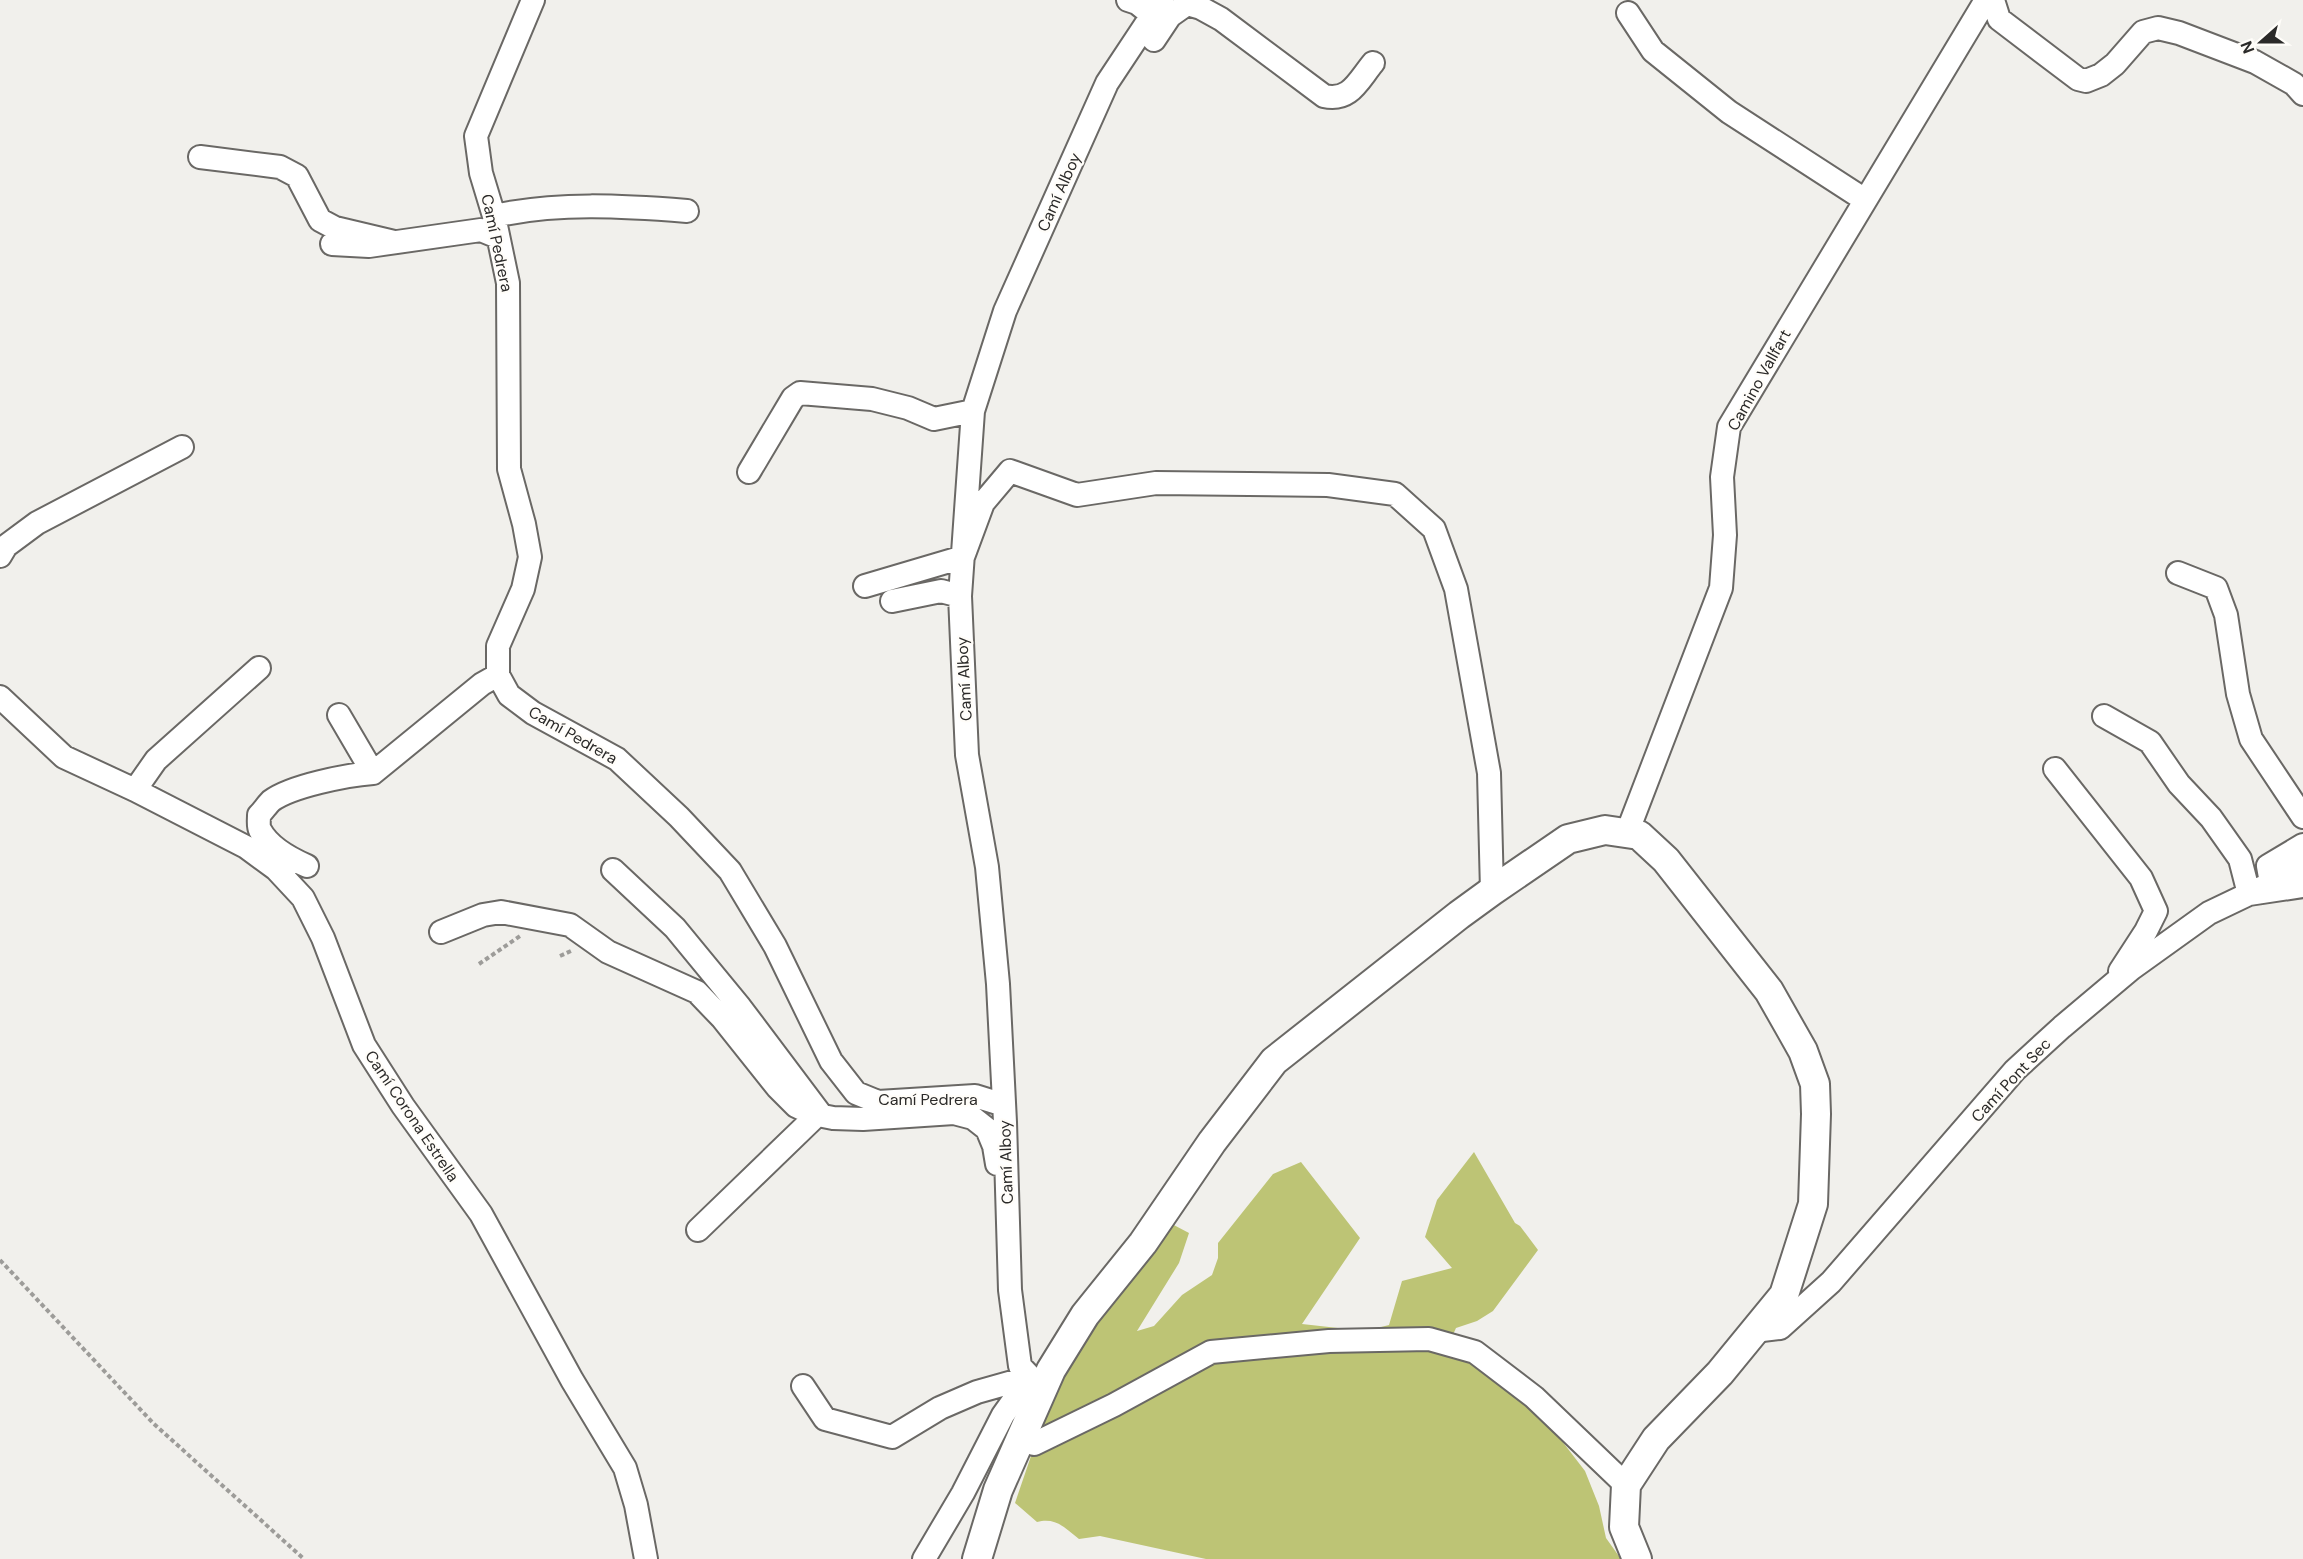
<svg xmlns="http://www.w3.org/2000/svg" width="2303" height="1559" font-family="'DM Sans',sans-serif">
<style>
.forest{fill:#bdc475}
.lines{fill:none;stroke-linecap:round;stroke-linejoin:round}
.minor-casing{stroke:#6a6865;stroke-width:26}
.major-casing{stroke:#6a6865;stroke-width:32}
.path{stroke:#9d9c99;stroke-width:4;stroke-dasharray:4.5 3;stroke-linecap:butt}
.minor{stroke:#fff;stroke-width:22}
.major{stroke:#fff;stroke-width:28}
.labels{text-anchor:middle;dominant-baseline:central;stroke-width:4.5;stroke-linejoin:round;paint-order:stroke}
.street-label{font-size:16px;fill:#2b2a29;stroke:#fffdf9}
</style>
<rect width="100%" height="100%" fill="#f1f0ec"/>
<!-- forest -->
<path class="forest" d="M1474 1152 1515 1223 1520 1226 1538 1250 1493 1311 1477 1321 1456 1328 1446 1350 1477 1365 1509 1387 1555 1432 1585 1471 1599 1506 1606 1538 1621 1559H1206L1100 1536 1079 1539C1065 1528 1056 1517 1037 1522L1015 1503 1058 1377 1170 1223 1189 1233 1179 1263 1137 1331 1154 1326 1182 1295 1212 1275 1218 1258V1243L1273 1174 1301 1162 1360 1238 1302 1324 1365 1331 1389 1325 1402 1281 1452 1268 1425 1237 1437 1200Z"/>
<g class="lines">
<!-- minor casing -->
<g class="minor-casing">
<path id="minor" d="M533 0 476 136 481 173 494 216 508 283 509 469 524 524 530 557 523 589 498 646V675L509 695 533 713 617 759 679 817 730 871 775 946 831 1061 856 1093 878 1102 975 1096 1004 1105
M1128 0 1137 3 1152 15
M1993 0 1999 19 2078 79 2086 81 2101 75 2115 64 2143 32 2158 28 2179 33 2255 62 2294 84 2303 94
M1628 13 1653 51 1729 112 1865 200
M1154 40 1170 16 1187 4 1201 8 1221 19 1324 96C1350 102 1358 81 1373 63
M200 157 280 167 297 176 320 220 335 228 394 242
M494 216C558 202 622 206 687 211
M332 244 369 246 481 230 498 237
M749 472 793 398 800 393 872 399 908 408 934 419 973 411
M0 556 6 546 37 523 182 447
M2178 573 2216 588 2226 615 2238 694 2251 739 2303 817
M865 586 963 557 983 503 1010 471 1077 495 1156 483 1328 485 1395 494 1434 529 1456 589 1489 773 1492 891
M892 601 941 591 960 596
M0 697 64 757 135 790 246 847 276 869 303 898 323 938 364 1045 403 1106 481 1214 572 1380 625 1468 636 1505 646 1559
M339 715 373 773 482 684 498 675
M2104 716 2150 742 2179 784 2211 818 2240 859 2249 894 2303 886
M2055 769 2141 878 2156 911 2146 931 2120 971
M135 790 156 760 259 668
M1627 833 1721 588 1725 535 1722 477 1729 427 1986 0
M307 866C291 859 269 847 260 830 258 826 259 820 259 815 263 811 267 805 271 801 291 786 347 775 373 773
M613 870 675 928 740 1007 819 1112
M2271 883 2268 866 2303 845
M441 932 483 915 501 912 570 925 608 952 697 992 722 1018 777 1087 796 1106 813 1114 833 1118 863 1119 954 1113 973 1118 987 1129 994 1146 997 1164
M698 1230 817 1115
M1754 1331 1780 1328 1831 1282 2015 1070 2062 1027 2131 969 2209 913 2303 868
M803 1386 825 1419 892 1437 940 1408 977 1392 1030 1377
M1042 1389 1020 1366 1010 1290 1005 1122 998 984 987 867 967 755 960 596 973 411 1005 311 1107 83 1162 0
M1020 1440 1034 1444 1114 1405 1211 1352 1329 1341 1429 1339 1475 1352 1534 1397 1626 1485
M924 1559 963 1493 1003 1415 1030 1377"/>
</g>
<!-- major casing -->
<g class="major-casing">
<path id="major" d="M977 1559 998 1490 1051 1370 1085 1315 1143 1243 1212 1142 1274 1061 1459 915 1492 891 1568 839 1605 830 1639 835 1666 860 1769 991 1803 1051 1815 1084 1816 1114 1813 1204 1784 1295 1720 1373 1656 1439 1626 1485 1624 1527 1637 1559"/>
</g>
<!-- path -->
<path class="path" d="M560 956 573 950
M479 964 520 936
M0 1260 154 1424 304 1559"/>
<!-- minor -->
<use href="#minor" class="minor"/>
<!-- major -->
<use href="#major" class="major"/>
</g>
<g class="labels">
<!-- street labels -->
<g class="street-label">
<text transform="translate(1059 192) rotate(-66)">Camí Alboy</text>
<text transform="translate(497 243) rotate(78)">Camí Pedrera</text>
<text transform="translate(1759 380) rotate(-61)">Camino Vallfart</text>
<text transform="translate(964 679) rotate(-93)">Camí Alboy</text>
<text transform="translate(573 735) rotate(30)">Camí Pedrera</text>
<text transform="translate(2011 1080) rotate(-47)">Camí Pont Sec</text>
<text x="928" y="1099">Camí Pedrera</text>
<text transform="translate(412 1116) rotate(56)">Camí Corona Estrella</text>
<text transform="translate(1006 1162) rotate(-92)">Camí Alboy</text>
</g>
</g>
<!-- north arrow -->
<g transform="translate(2261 42) rotate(249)" stroke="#fffdf9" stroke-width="4.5" paint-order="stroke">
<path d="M0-4.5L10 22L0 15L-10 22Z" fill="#2b2a29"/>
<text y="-9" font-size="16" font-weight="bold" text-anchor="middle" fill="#2b2a29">N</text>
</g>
</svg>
